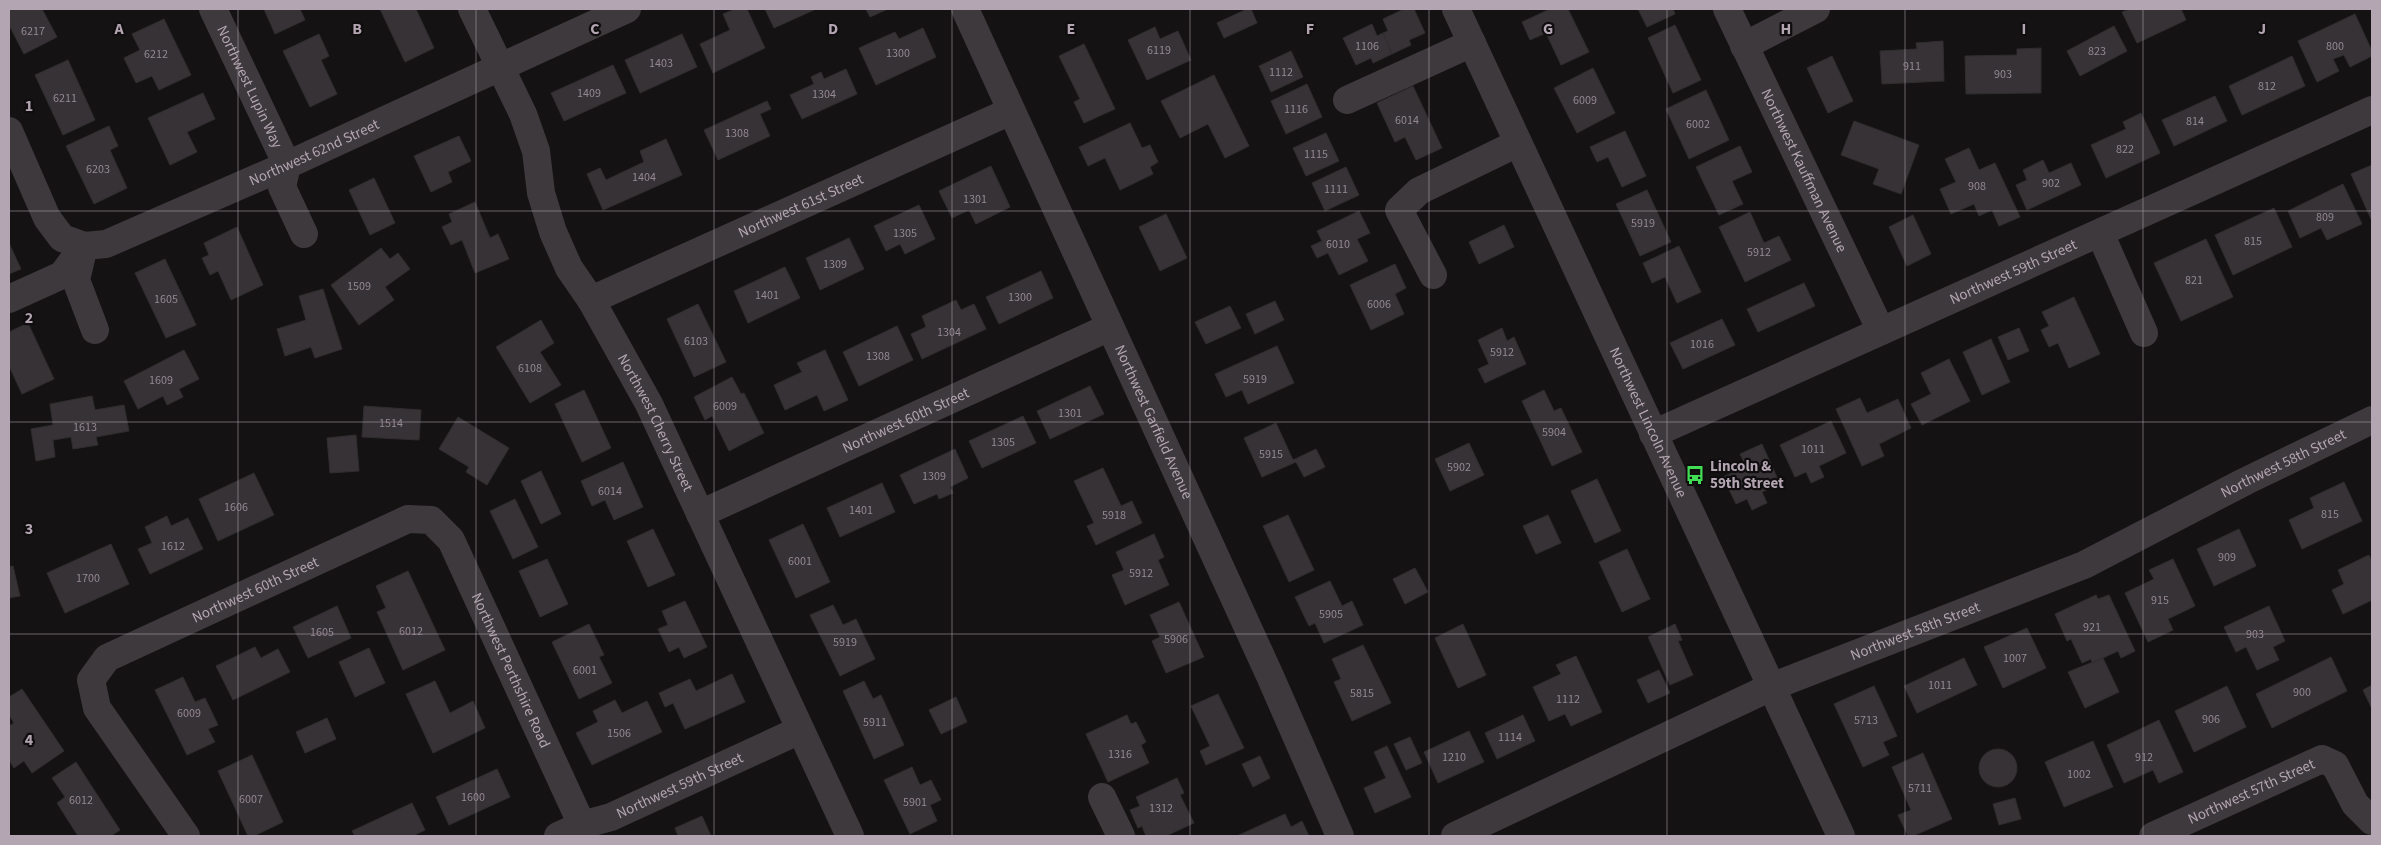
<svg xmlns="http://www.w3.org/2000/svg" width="2381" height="845" font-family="'Source Sans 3',sans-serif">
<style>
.building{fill:#363235;stroke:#2f2d2e}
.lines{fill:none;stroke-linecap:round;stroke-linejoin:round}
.minor{stroke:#3d393c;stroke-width:28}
.grid{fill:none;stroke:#b3a5b1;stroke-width:1;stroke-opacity:0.55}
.labels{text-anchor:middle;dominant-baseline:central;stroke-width:4.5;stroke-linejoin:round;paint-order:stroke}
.number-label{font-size:12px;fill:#948892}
.street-label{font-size:15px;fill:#b3a5b1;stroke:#0f0d0e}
.poi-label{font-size:15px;font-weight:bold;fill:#b3a5b1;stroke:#0f0d0e;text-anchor:start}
.grid-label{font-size:16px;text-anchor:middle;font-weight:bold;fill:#b3a5b1;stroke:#0f0d0e;stroke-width:4.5;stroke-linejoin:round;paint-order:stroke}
</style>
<rect width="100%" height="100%" fill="#141213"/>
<!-- building -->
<path class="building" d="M9 9H42L57 37 24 54 9 25Z
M264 9H300L305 20 275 34Z
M380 9H416L434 48 405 62Z
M735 9H747L765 48 713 73 700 44 730 30 723 14Z
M765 9H816L774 28Z
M866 9H888L870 17Z
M1247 9H1251L1257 23 1224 38 1217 23Z
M1404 9H1414L1425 33 1409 40 1411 45 1392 54 1383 33 1388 31 1383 19Z
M1550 9H1568L1589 52 1561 65 1546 33 1530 40 1522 22Z
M1638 9H1673L1675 14 1647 27Z
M2130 9H2181L2186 20 2137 43 2122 12Z
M2355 14 2372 51V56L2350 67 2344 55 2333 59 2339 71 2317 82 2298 41Z
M164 19 191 75 159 90 152 76 136 83 124 58 140 50 132 34Z
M1372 24 1377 36 1383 33 1392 54 1373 63 1371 58 1356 65 1343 38Z
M1675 25 1701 80 1673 93 1648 38Z
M2114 26 2127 51 2080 76 2067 51Z
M1155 27 1160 39 1178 31 1191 60 1147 80 1128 40Z
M923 28 936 57 876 85 859 48 895 32 899 39Z
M319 34 329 56 321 60 337 94 310 107 283 51Z
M682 34 697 67 640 93 625 60Z
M1943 41 1944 81 1882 84 1880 51 1917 49 1916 43Z
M1084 44 1115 109 1084 123 1074 102 1080 99 1059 56Z
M2041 48V93L1966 94 1965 56 2017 55V49Z
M1291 51 1303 77 1271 92 1259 66Z
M1832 56 1853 101 1828 113 1807 68Z
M2292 56 2305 86 2242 115 2229 86Z
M68 60 95 120 63 135 35 75Z
M613 65 626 93 564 121 551 93Z
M1593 68 1615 113 1577 133 1554 88Z
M846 69 857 94 802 119 790 95 814 84 811 77 821 72 824 79Z
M1214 75 1249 146 1225 158 1208 124 1180 138 1161 101Z
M1307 84 1322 117 1286 134 1271 101Z
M1413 86 1442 148 1416 160 1405 137 1395 142 1377 103Z
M1706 90 1729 140 1689 159 1666 109Z
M203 93 215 119 187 132 197 152 170 165 148 118Z
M2215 96 2227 121 2174 146 2162 120Z
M767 101 771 109 760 114 770 136 718 160 704 130Z
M2141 113 2160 153 2106 178 2091 145 2126 129 2123 122Z
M1854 121 1919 145 1901 194 1873 184 1879 169 1841 155Z
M1130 123 1142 148 1150 145 1158 162 1150 167 1153 174 1120 190 1105 158 1088 166 1079 147Z
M109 126 118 146 110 150 127 188 94 204 66 146Z
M1625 131 1646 176 1622 187 1608 157 1597 162 1590 147Z
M1326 133 1339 161 1306 176 1293 148Z
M459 136 471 161 448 172 452 182 431 192 414 156Z
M666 139 682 175 603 210 587 174 600 168 606 180 644 162 640 151Z
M1740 146 1752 172 1732 181 1743 204 1719 215 1696 167Z
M1969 148 1979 170 1995 163 2020 217 1999 226 1992 210 1979 216 1974 204 1951 214 1940 189 1956 182 1945 159Z
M2043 160 2049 173 2071 163 2081 185 2027 210 2016 185 2027 180 2023 170Z
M2372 165V218L2371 219 2351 174Z
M991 166 1010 207 976 224 969 210 952 218 939 191Z
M1346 167 1359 195 1325 211 1312 183Z
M374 178 395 223 370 235 349 190Z
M2343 184 2362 224 2327 240 2321 228 2300 238 2288 211Z
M1647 190 1671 242 1640 256 1616 204Z
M475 202 490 238 498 234 509 259 475 273 462 240 451 245 442 227 452 222 449 214Z
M919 205 935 239 905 254 900 244 886 251 874 226Z
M2274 208 2292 247 2233 275 2215 235Z
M1359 211 1370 233 1357 239 1368 261 1339 275 1328 253 1317 258 1311 246 1322 241 1317 231Z
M1750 212 1764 243 1779 236 1791 260 1745 282 1719 227Z
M1166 214 1187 258 1160 271 1139 227Z
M1913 215 1931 254 1907 266 1889 227Z
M1504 225 1514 247 1479 264 1469 242Z
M237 227 263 285 231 300 218 271 210 275 202 258 209 255 204 243Z
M849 238 864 269 820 290 806 258Z
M2206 239 2233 297 2181 321 2154 263Z
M9 243 21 269 9 274Z
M1679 246 1701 292 1677 303 1665 277 1652 283 1643 263Z
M381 248 390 259 398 253 410 269 385 287 394 300 359 325 331 285Z
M165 259 196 325 166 338 135 273Z
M1395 264 1406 288 1395 294 1404 314 1371 330 1350 285Z
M785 267 800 298 748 323 734 291Z
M1041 271 1053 298 999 324 986 297Z
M1804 283 1815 306 1758 332 1747 309Z
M323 289 342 349 315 358 311 347 285 356 277 329 306 320 299 296Z
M2074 297 2100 354 2069 368 2058 343 2049 347 2041 330 2049 326 2042 312Z
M956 300 961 310 974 304 986 329 922 359 911 334 926 327 922 316Z
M1275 301 1284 320 1255 334 1246 314Z
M698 304 726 362 694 377 667 319Z
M1230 306 1241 328 1206 344 1195 322Z
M1722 319 1735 345 1683 369 1670 343Z
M541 320 554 343 540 352 561 385 530 403 496 347Z
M28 323 54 379 22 394 9 366V332Z
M897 326 913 360 859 386 843 352Z
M1502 328 1507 341 1514 337 1526 364 1485 383 1478 369 1489 364 1478 340Z
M2019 328 2029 351 2008 360 1998 337Z
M1991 339 2010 382 1982 395 1963 352Z
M1277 346 1294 383 1248 404 1242 390 1226 397 1215 374Z
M184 350 199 379 179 389 183 397 167 405 163 396 138 409 124 381Z
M825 350 848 400 824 411 817 395 785 410 774 385 802 372 797 363Z
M1949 359 1970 401 1922 425 1911 404 1931 394 1921 373Z
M732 377 741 394 744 393 764 433 729 451 712 416 705 420 694 397Z
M1090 386 1104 414 1050 439 1037 411Z
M584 390 611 448 582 462 555 404Z
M1544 390 1554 411 1561 408 1582 452 1552 466 1522 401Z
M92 396 95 410 124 405 129 431 96 437 98 445 73 449 71 437 53 440 55 457 36 461 31 429 53 425 50 404Z
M1860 398 1867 413 1898 399 1911 428 1879 444 1884 456 1862 466 1836 409Z
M364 406 421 410 419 440 362 437Z
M1023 416 1036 443 982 468 969 441Z
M458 417 509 448 487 485 466 472 469 467 439 449Z
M1831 421 1846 453 1819 466 1824 477 1811 483 1806 472 1795 477 1780 445Z
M1276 423 1293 460 1316 449 1325 467 1304 477 1296 462 1262 477 1244 438Z
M356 435 359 471 330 473 327 438Z
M1469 443 1484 475 1450 491 1435 459Z
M1762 444 1780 484 1762 492 1767 503 1752 510 1747 499 1736 504 1723 477 1746 466 1740 454Z
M955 449 968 478 950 487 953 493 939 499 937 494 914 504 900 475Z
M623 462 643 507 614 520 605 500 592 506 581 481Z
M1103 468 1121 506 1132 501 1142 523 1096 545 1087 526 1094 523 1074 481Z
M541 471 561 514 541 524 521 481Z
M254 473 274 515 218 541 199 499Z
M1597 479 1621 531 1595 543 1571 491Z
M2344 482 2362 521 2302 549 2289 520 2314 508 2310 498Z
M882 483 895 512 840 537 827 508Z
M515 499 538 547 513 559 490 511Z
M1288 515 1314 570 1289 582 1263 526Z
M1548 515 1561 543 1536 554 1523 526Z
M167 516 171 526 188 518 203 549 150 574 138 549 152 543 145 527Z
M803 524 830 582 796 598 769 540Z
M653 529 675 575 648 587 627 541Z
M2239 529 2256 566 2214 586 2197 549Z
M1154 534 1164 557 1158 560 1169 585 1125 605 1112 575 1124 570 1116 552Z
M111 544 129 584 65 613 47 573Z
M1627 549 1650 599 1622 612 1599 562Z
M2369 555 2372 562V600L2343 614 2332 590 2344 584 2338 570Z
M547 559 568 604 540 617 519 571Z
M2173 559 2195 606 2168 619 2173 630 2148 642 2125 593 2154 579 2149 570Z
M13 566 20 596 9 598V567Z
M1415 568 1428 592 1405 604 1393 579Z
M408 571 445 650 403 670 377 612 386 608 376 586Z
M1330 581 1342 606 1352 601 1363 625 1324 643 1315 623 1309 626 1295 597Z
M2096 595 2098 599 2109 595 2135 651 2121 658 2118 651 2092 663 2091 659 2082 663 2071 639 2067 641 2055 614Z
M685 601 707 647 684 658 679 647 669 652 658 629 668 625 662 611Z
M1179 602 1204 657 1166 673 1152 641 1160 637 1150 615Z
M833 605 843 625 856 619 875 659 840 676 810 615Z
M337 606 351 638 308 658 293 627Z
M2269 606 2285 641 2273 647 2279 660 2257 670 2246 647 2236 652 2224 627Z
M589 624 604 655 599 657 612 683 579 699 552 642Z
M1463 624 1486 675 1458 688 1435 638Z
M1675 624 1682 640 1678 641 1693 675 1670 685 1648 637Z
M2027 628 2046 668 2003 688 1984 647Z
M1363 645 1391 703 1352 721 1334 682 1341 679 1332 659Z
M255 647 261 658 278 649 290 672 233 700 216 666Z
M369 648 385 683 355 697 339 662Z
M1576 656 1602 712 1571 726 1565 714 1549 721 1533 687 1561 674 1556 665Z
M2331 657 2347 691 2272 728 2256 694Z
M1964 658 1977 685 1917 713 1904 686Z
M2103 658 2119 692 2085 708 2068 672Z
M1659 670 1670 693 1648 703 1637 680Z
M732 674 745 702 685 729 673 703 665 707 659 693 690 679 696 691Z
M183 677 195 702 205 698 218 725 208 729 215 742 187 755 155 690Z
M435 681 450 713 473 701 485 728 433 753 406 694Z
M864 681 873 699 881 695 904 745 874 759 843 691Z
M2372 685V709L2363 690Z
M1874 686 1897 736 1883 742 1889 755 1863 767 1834 704Z
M2227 686 2246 727 2194 752 2175 711Z
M22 689 64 751 32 773 24 761 14 768 9 760V726L14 723 9 715V697Z
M1218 694 1244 748 1206 765 1200 751 1210 746 1191 706Z
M956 697 967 722 941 734 929 710Z
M615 700 622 713 647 701 662 732 592 765 576 733 598 722 593 711Z
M1127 715 1131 724 1136 722 1146 742 1141 745 1149 763 1108 782 1086 734Z
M1523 715 1535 741 1497 759 1485 733Z
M327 718 336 739 305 753 296 732Z
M2159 720 2183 772 2159 783 2153 770 2124 783 2107 745Z
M1469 731 1484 762 1438 783 1424 752Z
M1410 737 1422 763 1406 770 1394 744Z
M2093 741 2113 787 2064 807 2045 762Z
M1387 746 1411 797 1375 813 1364 788 1386 778 1374 752Z
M1979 768a19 19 0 1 1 38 0a19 19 0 1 1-38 0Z
M1923 753 1952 819 1913 836H1908L1898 815 1911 810 1892 767Z
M252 755 283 822 254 836H248L218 771Z
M1260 756 1270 778 1253 787 1242 764Z
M76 762 120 830 111 836H78L57 803 65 797 52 778Z
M912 767 920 785 931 780 941 800 930 805 937 821 910 834 884 780Z
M497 769 510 797 449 825 436 797Z
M1177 778 1184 793 1180 795 1194 823 1166 836H1146L1142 826 1138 828 1130 810 1140 806 1136 797Z
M2015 798 2021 819 1999 825 1993 804Z
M412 803 425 830 413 836H355L352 831Z
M1285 814 1291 827 1302 821 1309 836H1237Z
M702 816 711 836H678L675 828Z"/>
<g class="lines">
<!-- minor -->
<g class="minor">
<path id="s1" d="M213 9 287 165 282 187 304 234"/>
<path id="s2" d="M472 9 523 114 536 151 541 193 553 232 569 268 591 300 649 404 850 836"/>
<path id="s3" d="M965 9 1270 676 1340 836"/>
<path id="s4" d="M1456 9 1841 836"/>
<path id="s5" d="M1727 9 1881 331"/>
<path d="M1744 46 1816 9"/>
<path d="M1347 100 1472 43"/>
<path d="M9 131 47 218 62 238 84 246 76 280 95 330"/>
<path d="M2100 233 2144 333"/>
<path d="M1433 275 1399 210 1419 191 1518 143"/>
<path id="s6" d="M9 299 62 275 84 246 106 244 287 165 627 9"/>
<path id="s7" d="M591 300 1011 111"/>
<path id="s8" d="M1653 434 2372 110"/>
<path id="s9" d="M700 514 1110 327"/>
<path d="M1102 797 1121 836"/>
<path id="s10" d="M186 836 97 708 91 680 107 658 408 519 431 520 451 540 582 825"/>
<path id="s11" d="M558 836 582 825 611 817 800 730"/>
<path id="s12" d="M1455 836 1771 687 2084 565 2246 481 2372 420"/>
<path id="s13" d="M2153 836 2322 759 2335 765 2355 804 2372 821"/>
</g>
</g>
<!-- grid -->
<path class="grid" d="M238 9V836M476 9V836M714 9V836M952 9V836M1190 9V836M1429 9V836M1667 9V836M1905 9V836M2143 9V836M9 211H2372M9 422H2372M9 634H2372"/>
<!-- icons -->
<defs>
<g id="bus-bare" transform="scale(1.5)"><path d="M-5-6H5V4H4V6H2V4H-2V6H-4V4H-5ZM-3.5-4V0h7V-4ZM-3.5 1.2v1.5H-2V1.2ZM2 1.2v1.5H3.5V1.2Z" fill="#41dd55" stroke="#0f0d0e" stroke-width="2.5" paint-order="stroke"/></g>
</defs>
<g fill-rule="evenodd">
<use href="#bus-bare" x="1695" y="475"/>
</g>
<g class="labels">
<!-- number labels -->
<g class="number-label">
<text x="33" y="31">6217</text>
<text x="1367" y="46">1106</text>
<text x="2335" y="46">800</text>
<text x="1159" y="50">6119</text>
<text x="2097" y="51">823</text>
<text x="898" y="53">1300</text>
<text x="156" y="54">6212</text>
<text x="661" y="63">1403</text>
<text x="1912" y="66">911</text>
<text x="1281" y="72">1112</text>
<text x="2003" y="74">903</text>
<text x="2267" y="86">812</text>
<text x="589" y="93">1409</text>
<text x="824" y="94">1304</text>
<text x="65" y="98">6211</text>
<text x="1585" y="100">6009</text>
<text x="1296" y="109">1116</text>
<text x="1407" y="120">6014</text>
<text x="2195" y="121">814</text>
<text x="1698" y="124">6002</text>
<text x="737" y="133">1308</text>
<text x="2125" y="149">822</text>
<text x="1316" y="154">1115</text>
<text x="98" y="169">6203</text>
<text x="644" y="177">1404</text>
<text x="2051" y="183">902</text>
<text x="1977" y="186">908</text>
<text x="1336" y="189">1111</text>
<text x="975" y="199">1301</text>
<text x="2325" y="217">809</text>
<text x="1643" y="223">5919</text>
<text x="905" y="233">1305</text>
<text x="2253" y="241">815</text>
<text x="1338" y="244">6010</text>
<text x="1759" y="252">5912</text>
<text x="835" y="264">1309</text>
<text x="2194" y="280">821</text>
<text x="359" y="286">1509</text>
<text x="767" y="295">1401</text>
<text x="1020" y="297">1300</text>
<text x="166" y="299">1605</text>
<text x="1379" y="304">6006</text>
<text x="949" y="332">1304</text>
<text x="696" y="341">6103</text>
<text x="1702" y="344">1016</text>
<text x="1502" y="352">5912</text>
<text x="878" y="356">1308</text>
<text x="530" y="368">6108</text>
<text x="1255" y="379">5919</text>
<text x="161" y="380">1609</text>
<text x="725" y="406">6009</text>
<text x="1070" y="413">1301</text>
<text x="391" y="423">1514</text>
<text x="85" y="427">1613</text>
<text x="1554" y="432">5904</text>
<text x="1003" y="442">1305</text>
<text x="1813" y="449">1011</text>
<text x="1271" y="454">5915</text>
<text x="1459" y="467">5902</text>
<text x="934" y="476">1309</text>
<text x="610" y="491">6014</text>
<text x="236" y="507">1606</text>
<text x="861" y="510">1401</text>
<text x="2330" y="514">815</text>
<text x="1114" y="515">5918</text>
<text x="173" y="546">1612</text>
<text x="2227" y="557">909</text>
<text x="800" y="561">6001</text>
<text x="1141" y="573">5912</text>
<text x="88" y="578">1700</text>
<text x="2160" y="600">915</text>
<text x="1331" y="614">5905</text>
<text x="2092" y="627">921</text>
<text x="411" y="631">6012</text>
<text x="322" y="632">1605</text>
<text x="2255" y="634">903</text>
<text x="1176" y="639">5906</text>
<text x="845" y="642">5919</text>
<text x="2015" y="658">1007</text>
<text x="585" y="670">6001</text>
<text x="1940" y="685">1011</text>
<text x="2302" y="692">900</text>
<text x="1362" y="693">5815</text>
<text x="1568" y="699">1112</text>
<text x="189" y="713">6009</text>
<text x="2211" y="719">906</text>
<text x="1866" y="720">5713</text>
<text x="875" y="722">5911</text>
<text x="619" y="733">1506</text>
<text x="1510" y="737">1114</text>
<text x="1120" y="754">1316</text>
<text x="1454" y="757">1210</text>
<text x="2144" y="757">912</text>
<text x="2079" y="774">1002</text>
<text x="1920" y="788">5711</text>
<text x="473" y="797">1600</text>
<text x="251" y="799">6007</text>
<text x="81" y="800">6012</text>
<text x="915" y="802">5901</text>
<text x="1161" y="808">1312</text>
</g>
<!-- street labels -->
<g class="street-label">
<text stroke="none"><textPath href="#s1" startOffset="86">Northwest Lupin Way</textPath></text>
<text stroke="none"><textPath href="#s6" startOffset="344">Northwest 62nd Street</textPath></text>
<text stroke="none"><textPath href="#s5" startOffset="179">Northwest Kauffman Avenue</textPath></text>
<text stroke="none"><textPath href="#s7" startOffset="230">Northwest 61st Street</textPath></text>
<text stroke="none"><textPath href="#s8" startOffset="395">Northwest 59th Street</textPath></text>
<text stroke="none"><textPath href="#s9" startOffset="226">Northwest 60th Street</textPath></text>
<text stroke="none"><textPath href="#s3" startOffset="454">Northwest Garfield Avenue</textPath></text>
<text stroke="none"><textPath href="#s2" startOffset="456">Northwest Cherry Street</textPath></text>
<text stroke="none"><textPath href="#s4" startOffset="456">Northwest Lincoln Avenue</textPath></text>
<text stroke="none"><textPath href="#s12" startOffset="909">Northwest 58th Street</textPath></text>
<text stroke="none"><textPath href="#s10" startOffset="375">Northwest 60th Street</textPath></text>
<text stroke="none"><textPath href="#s12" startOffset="504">Northwest 58th Street</textPath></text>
<text stroke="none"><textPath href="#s10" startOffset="738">Northwest Perthshire Road</textPath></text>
<text stroke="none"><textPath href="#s11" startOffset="132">Northwest 59th Street</textPath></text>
<text stroke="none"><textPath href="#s13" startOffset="108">Northwest 57th Street</textPath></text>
</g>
<!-- poi labels -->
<g class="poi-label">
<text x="1710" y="466">Lincoln &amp;<tspan x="1710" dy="17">59th Street</tspan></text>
</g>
</g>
<g class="grid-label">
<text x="119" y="34">A</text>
<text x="357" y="34">B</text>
<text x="595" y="34">C</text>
<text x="833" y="34">D</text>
<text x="1071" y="34">E</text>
<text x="1310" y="34">F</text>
<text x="1548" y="34">G</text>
<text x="1786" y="34">H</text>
<text x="2024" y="34">I</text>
<text x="2262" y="34">J</text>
<text x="29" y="111">1</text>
<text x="29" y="323">2</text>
<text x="29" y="534">3</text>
<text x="29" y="745">4</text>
</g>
<!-- border -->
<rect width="2381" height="845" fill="none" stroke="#b3a5b1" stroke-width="20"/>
</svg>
